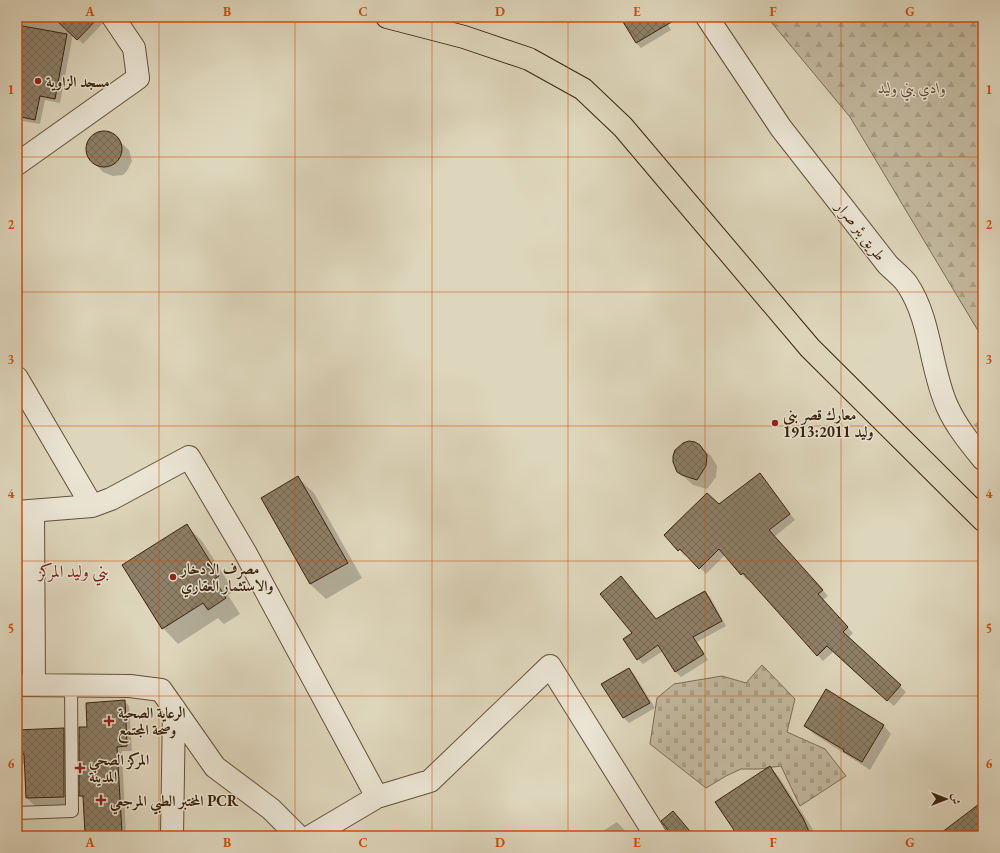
<svg xmlns="http://www.w3.org/2000/svg" width="1000" height="853" font-family="'EB Garamond',Amiri,serif">
<style>
.forest{fill:url(#forest-firs);stroke:#7d6e55}
.cemetery{fill:url(#cemetery-stones);stroke:#7d6e55}
.shadow{fill:#0003}
.building{fill:url(#building-cross-hatch);stroke:#38230c}
.lines{fill:none;stroke-linecap:round;stroke-linejoin:round}
.lane-casing{stroke:#625038;stroke-width:14}
.street-casing{stroke:#625038;stroke-width:24}
.highway-casing{stroke:#38230c;stroke-width:24}
.lane{stroke:#eae4d3;stroke-width:12}
.street{stroke:#eae4d3;stroke-width:22}
.highway{stroke:#ded6bc;stroke-width:22}
.grid{fill:none;stroke:#ce510c;stroke-width:1;stroke-opacity:0.55}
.poi-dot{fill:#8f2418;stroke:#eae4d3;stroke-width:1.5}
.labels{text-anchor:middle;dominant-baseline:central;stroke-width:3;stroke-linejoin:round;paint-order:stroke}
.poi-label{font-size:15px;font-weight:bold;fill:#38230c;stroke:#eae4d3;text-anchor:start}
.park-label{font-size:15px;font-style:italic;fill:#5a4830;stroke:#eae4d3}
.street-label{font-size:15px;fill:#38230c;stroke:#eae4d3}
.quarter-label{font-size:17px;fill:#7a1f14;stroke:#eae4d3}
.neatline{fill:none;stroke:#ce510c;stroke-width:1.5}
.grid-label{font-size:13px;text-anchor:middle;font-weight:bold;fill:#ce510c}
</style>
<defs>
<pattern id="forest-firs" width="22" height="20" patternUnits="userSpaceOnUse"><rect width="22" height="20" fill="#c2b89e"/><path d="M5 1l3.5 6h-7zM16 11l3.5 6h-7z" fill="#a79e87"/></pattern>
<pattern id="cemetery-stones" width="16" height="16" patternUnits="userSpaceOnUse"><rect width="16" height="16" fill="#c2b89e"/><path d="M2 7V4a2 2 0 0 1 4 0v3zM10 15v-3a2 2 0 0 1 4 0v3z" fill="#a79e87"/></pattern>
<pattern id="building-cross-hatch" width="8" height="8" patternUnits="userSpaceOnUse"><rect width="8" height="8" fill="#8e8068"/><path d="M0 0l8 8M0 8l8-8" fill="none" stroke="#756854"/></pattern>
</defs>
<rect width="100%" height="100%" fill="#ded6bc"/>
<filter id="stains"><feTurbulence type="fractalNoise" baseFrequency=".005" numOctaves="4"/><feColorMatrix values="0 0 0 0 .2 0 0 0 0 .09 0 0 0 0 .02 0 0 0 .5 -.17"/></filter>
<radialGradient id="worn" r=".72"><stop offset=".6" stop-color="#630" stop-opacity="0"/><stop offset="1" stop-color="#630" stop-opacity=".3"/></radialGradient>
<!-- forest -->
<path class="forest" d="M767 17H983V339L850 117Z"/>
<!-- cemetery -->
<path class="cemetery" d="M762 665 795 699 787 732 825 749 846 776 800 806 781 766 759 769H741L726 776 706 788 650 744 657 698 674 684 722 676 746 683Z"/>
<!-- shadow -->
<path class="shadow" d="M17 17H97L103 23 83 44 73 34 60 103 45 100 40 124 17 120Z
M621 17H664L671 30 641 48 636 43Z
M103 132 109 133 118 140 129 150 132 161 127 171 123 175 113 176 103 172 93 161 88 151V146L93 136Z
M983 417V437L974 425Z
M700 446 711 456 717 466 716 477 707 489 693 485 678 471Z
M760 475 795 520 774 537 828 596 823 600 853 633 848 638 906 692 894 706 833 652 823 661 749 579 747 580 725 555 706 574 687 554 685 556 665 535 719 506Z
M298 478 314 493 362 578 326 599 310 584Z
M187 526 202 541 234 591 228 595 240 614 224 624 218 618 178 644 163 628Z
M705 592 710 597 726 626 697 642 708 660 681 677 676 672 663 651 643 664 638 659 625 640Z
M629 669 634 674 655 708 629 723 624 718 603 685Z
M124 701 129 706 132 751H122L126 836H88L86 834 84 799 80 796 89 728Z
M883 725 891 734 870 770 814 734 805 726Z
M63 729 74 739V807L37 808 27 798 25 764H17V731Z
M770 767 779 777 812 828 815 836H740Z
M983 810V835L982 836H939Z
M617 822 630 836H595Z"/>
<!-- building -->
<path class="building" d="M53 17H99L77 40Z
M620 17H680L636 43Z
M17 25 67 34 55 99 40 96 35 120 17 116Z
M86 149a18 18 0 1 1 36 0a18 18 0 1 1-36 0Z
M689 441 695 442 700 445 707 455 706 466 697 480 682 475 677 472 673 462V456L675 450 683 443Z
M760 473 790 514 769 530 823 590 818 594 848 627 843 632 901 685 887 701 827 646 817 656 743 573 741 575 719 549 699 569 680 549 678 551 664 535 707 493 719 504Z
M298 476 348 563 310 584 261 498Z
M187 524 219 576 214 579 226 598 208 610 203 603 162 629 122 565Z
M621 576 656 619 676 607 705 591 722 621 693 637 704 654 675 672 658 645 637 660 623 639 632 633 600 594Z
M629 668 650 703 623 718 601 684Z
M826 689 884 725 862 762 843 751 844 750 804 726Z
M125 700 127 746 117 747 122 833 85 834 83 796H79V727H87L86 703Z
M64 728V797L26 798 24 754H17V730Z
M770 766 803 818 811 836H738L715 802Z
M983 801V826L970 836H937Z
M673 811 694 836H668L667 829 661 821Z"/>
<g class="lines">
<!-- lane casing -->
<g class="lane-casing">
<path id="lane" d="M17 813 72 811 71 685"/>
</g>
<!-- street casing -->
<g class="street-casing">
<path id="street" d="M707 17 781 128 888 265C894 271 902 277 907 284 931 319 930 368 947 406 956 426 969 442 983 459
M17 164 138 78 134 48 113 17
M17 378 92 506
M17 512 92 506 111 499 189 457 245 552 377 797
M33 512 34 685
M17 685 130 686 161 690 215 767 271 809 298 836
M172 836 174 708
M311 836 377 797 430 781 550 666 656 836"/>
</g>
<!-- highway casing -->
<g class="highway-casing">
<path id="highway" d="M387 17 464 37 529 59 583 89 623 127 810 348 983 520"/>
</g>
<!-- lane -->
<use href="#lane" class="lane"/>
<!-- street -->
<use href="#street" class="street"/>
<!-- highway -->
<use href="#highway" class="highway"/>
</g>
<!-- grid -->
<path class="grid" d="M159 17V836M295 17V836M432 17V836M568 17V836M705 17V836M841 17V836M17 157H983M17 292H983M17 426H983M17 561H983M17 696H983"/>
<!-- markers -->
<g class="poi-dot">
<circle cx="38" cy="81" r="4"/>
<circle cx="775" cy="423" r="4"/>
<circle cx="173" cy="577" r="4"/>
<path d="M107 715h4v4h4v4h-4v4h-4v-4h-4v-4h4z"/>
<path d="M78 762h4v4h4v4h-4v4h-4v-4h-4v-4h4z"/>
<path d="M99 794h4v4h4v4h-4v4h-4v-4h-4v-4h4z"/>
</g>
<g class="labels">
<!-- poi labels -->
<g class="poi-label">
<text x="46" y="81">مسجد الزاوية</text>
<text x="783" y="414">معارك قصر بني<tspan x="783" dy="17">وليد 1913:2011</tspan></text>
<text x="181" y="568">مصرف الادخار<tspan x="181" dy="17">والاستثمار العقاري</tspan></text>
<text x="118" y="712">الرعاية الصحية<tspan x="118" dy="17">وصحة المجتمع</tspan></text>
<text x="89" y="759">المركز الصحي<tspan x="89" dy="17">المدينة</tspan></text>
<text x="110" y="800">المختبر الطبي المرجعي PCR</text>
</g>
<!-- park labels -->
<g class="park-label">
<text x="912" y="87">وادي بني وليد</text>
</g>
<!-- street labels -->
<g class="street-label">
<text transform="translate(861 231) rotate(52)">طريق بئر صرار</text>
</g>
<!-- quarter labels -->
<g class="quarter-label">
<text x="74" y="571">بني وليد المركز</text>
</g>
</g>
<!-- margin -->
<rect width="1000" height="853" fill="none" stroke="#ded6bc" stroke-width="44"/>
<!-- north arrow -->
<g transform="translate(946 799) rotate(90)" stroke="#eae4d3" stroke-width="3" paint-order="stroke">
<path d="M0-3L7 15L0 10L-7 15Z" fill="#38230c"/>
<text y="-6" font-size="11" font-weight="bold" text-anchor="middle" fill="#38230c">ش</text>
</g>
<rect x="22" y="22" width="956" height="809" class="neatline"/>
<g class="grid-label">
<text x="90" y="16">A</text>
<text x="227" y="16">B</text>
<text x="363" y="16">C</text>
<text x="500" y="16">D</text>
<text x="637" y="16">E</text>
<text x="773" y="16">F</text>
<text x="910" y="16">G</text>
<text x="11" y="94">1</text>
<text x="989" y="94">1</text>
<text x="11" y="229">2</text>
<text x="989" y="229">2</text>
<text x="11" y="364">3</text>
<text x="989" y="364">3</text>
<text x="11" y="498">4</text>
<text x="989" y="498">4</text>
<text x="11" y="633">5</text>
<text x="989" y="633">5</text>
<text x="11" y="768">6</text>
<text x="989" y="768">6</text>
<text x="90" y="847">A</text>
<text x="227" y="847">B</text>
<text x="363" y="847">C</text>
<text x="500" y="847">D</text>
<text x="637" y="847">E</text>
<text x="773" y="847">F</text>
<text x="910" y="847">G</text>
</g>
<rect width="100%" height="100%" filter="url(#stains)"/>
<rect width="100%" height="100%" fill="url(#worn)"/>
</svg>
